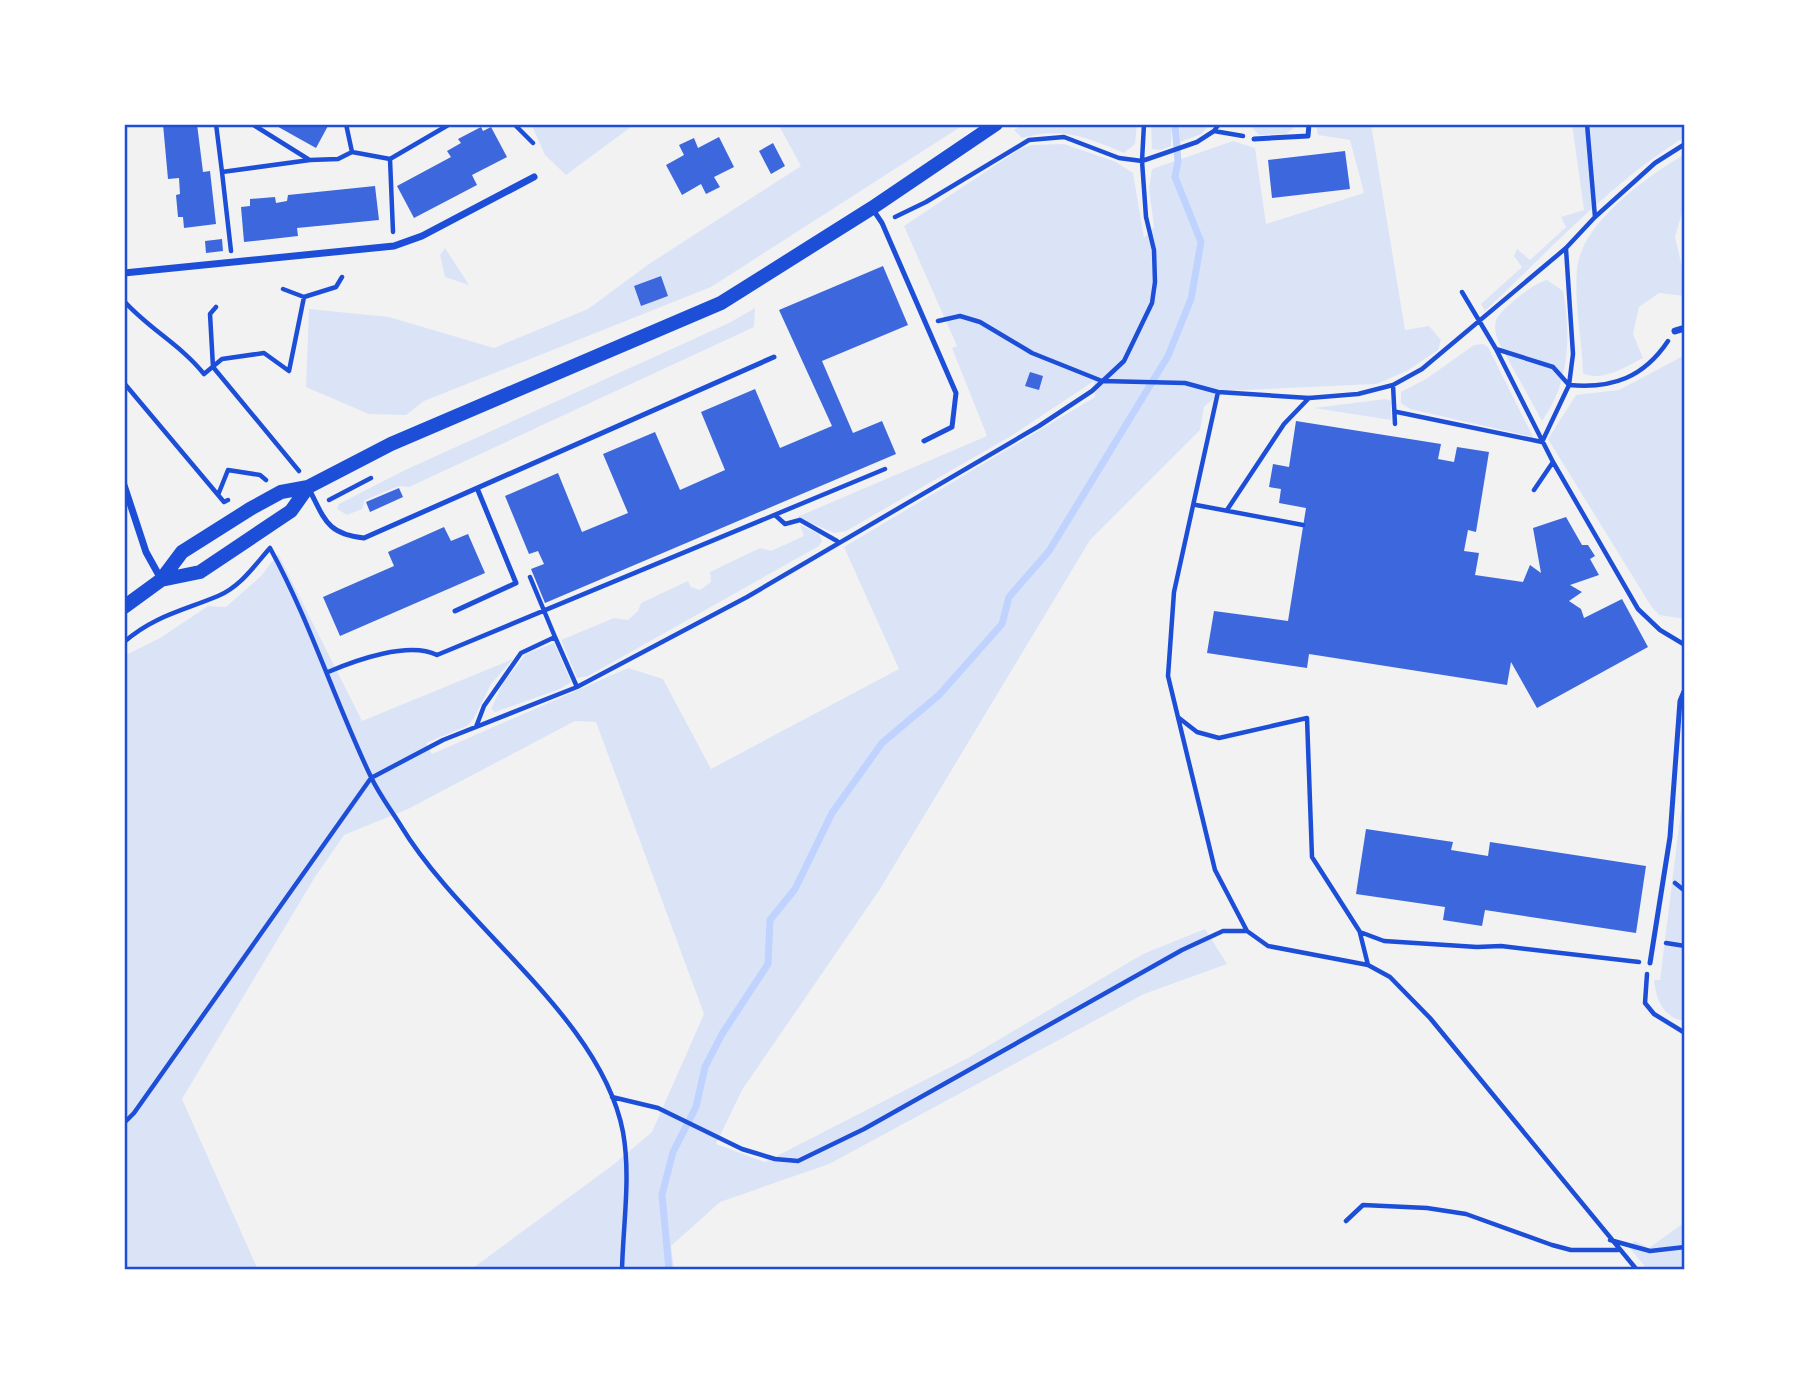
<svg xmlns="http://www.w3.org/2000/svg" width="1809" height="1394" font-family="'IBM Plex Serif',serif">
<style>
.green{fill:#dbe4f7}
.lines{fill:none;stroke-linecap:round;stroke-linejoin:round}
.stream{stroke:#bfd3fe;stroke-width:7}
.building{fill:#3d67dc}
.path{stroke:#1d4ed8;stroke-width:4.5}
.service{stroke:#1d4ed8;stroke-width:5}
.minor{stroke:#1d4ed8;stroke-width:7}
.secondary{stroke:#1d4ed8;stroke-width:14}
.neatline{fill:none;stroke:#1d4ed8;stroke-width:2.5}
</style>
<rect width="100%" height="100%" fill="#f2f2f2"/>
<!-- green -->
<path class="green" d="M531 124H635L566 175 545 155Z
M778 124H965L711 287 424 401 406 415 369 414 306 387 309 309 389 317 494 348 588 309 649 264 801 166Z
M1023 124H1137L1135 144 1124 153C1085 137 1064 127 1022 138L1014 130Z
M1151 124H1172L1171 146 1161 150 1152 149Z
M1210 124 1201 134 1180 142 1179 124Z
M1249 124H1299L1286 134 1259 135Z
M1316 124H1371L1405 330 1429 326 1441 340 1438 350 1407 371 1376 384 1222 391 1204 407 1200 430 1090 540 880 889 742 1090 716 1144 765 1162 968 1058 1143 954 1205 929 1227 964 1144 994 829 1164 720 1202 671 1246 674 1270H470L613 1165 652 1132 704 1014 596 722 575 721 408 809 344 835 315 877 182 1099 258 1270H124V656L160 638 208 606 226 607 261 576 278 554 362 721 513 659 491 684 474 718 467 726 426 743 432 754 628 668 663 679 711 769 899 669 844 547 1095 397 1094 381 1011 436 846 531 834 533 797 517 987 436 952 348 957 346 904 226 1018 150 1031 145 1064 144 1116 162 1133 173 1144 238 1154 227 1149 188 1152 169 1233 141 1255 148 1266 224 1364 193 1350 140 1318 135Z
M1572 124H1685V137C1611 182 1548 252 1485 311L1481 304 1522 267 1514 256 1517 249 1530 260 1566 227 1561 217 1584 210Z
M1685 154V202L1675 237 1685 280V296L1659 293 1639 307 1633 334 1643 358C1627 366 1601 383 1583 373 1582 339 1574 303 1577 270 1580 223 1648 176 1685 154Z
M445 248 469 285 445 277 440 255Z
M1547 280 1563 291C1571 336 1570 382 1542 421L1498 341C1496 334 1493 326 1497 318 1503 308 1535 282 1547 280Z
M755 308 754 327 409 487 399 486 365 500 362 509 347 515 337 509 339 504 403 471 729 323Z
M1483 344 1488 347 1533 437 1410 409 1401 403V392L1426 379 1474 345Z
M1685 355V619L1659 615 1651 606 1548 439 1576 395 1619 390Z
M1386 399 1391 401V420L1314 408Z
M800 525 819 534 822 541 819 546 588 676 577 678 561 640 614 618 628 620 638 611 641 603 688 581 691 587 700 590 711 582 710 572 760 548 771 551 804 536Z
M554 643 571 682 560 689 495 712 491 709 503 683 526 654Z
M1685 703V1021C1663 1018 1656 999 1654 980H1660L1681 810Z
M1685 1222V1270H1648L1628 1246 1635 1241 1649 1248Z"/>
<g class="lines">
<!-- stream -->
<path class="stream" d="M669 1270 662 1195 673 1152 696 1107 705 1067 722 1034 768 964 770 920 795 889 832 813 882 743 939 695 1002 624 1009 597 1049 551 1168 356 1191 299 1201 242 1175 177 1178 161 1175 124"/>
</g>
<!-- building -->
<path class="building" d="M163 124H197L203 172 210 171 216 224 184 228 183 217H178L176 195 180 194 179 178 168 179Z
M273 124H329L316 148Z
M481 127 483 131 491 127 507 157 472 175 477 185 414 218 397 186 451 157 447 151 461 143 458 139Z
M719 137 734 167 714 177 720 187 706 194 701 184 682 195 666 165 684 155 679 145 694 138 698 148Z
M773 143 785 166 771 174 759 151Z
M1345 151 1350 189 1272 198 1268 160Z
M375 186 379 220 297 228 298 236 244 242 241 207 250 206V199L275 197 276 203 287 201 288 195Z
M222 239 223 251 206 253 205 241Z
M883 266 908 325 822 361 853 433 882 421 896 454 545 603 531 569 544 564 538 551 529 554 505 496 558 473 582 532 628 513 603 454 655 432 680 490 725 470 701 412 755 389 780 448 832 426 779 310Z
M661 276 668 296 641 306 634 286Z
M1030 372 1043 376 1039 390 1025 386Z
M1296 421 1441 444 1438 459 1454 462 1457 447 1489 452 1476 532 1468 530 1464 551 1479 553 1475 575 1523 582 1530 565 1541 573 1533 528 1566 517 1582 545H1588L1595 556 1590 559 1599 575 1570 585 1582 592 1569 601 1581 609 1584 618 1622 599 1648 647 1537 708 1511 662 1507 685 1309 654 1307 668 1207 653 1214 611 1288 621 1306 508 1279 503 1281 489 1269 487 1273 464 1289 467Z
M399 488 403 497 370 512 366 502Z
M444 527 451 541 468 534 485 573 340 636 323 597 394 566 388 552Z
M1366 829 1453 842 1451 850 1488 856 1490 842 1646 866 1636 933 1485 910 1482 926 1443 920 1445 907 1356 894Z"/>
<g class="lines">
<!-- path -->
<path class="path" d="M216 124 222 172
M252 124 308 159
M346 124 352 152
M514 124 533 143
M1587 124 1595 217
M1214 131 1243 136
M895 217 926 202 1029 140 1064 137 1119 158 1142 161 1197 142 1214 131 1219 124
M393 232 390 159 450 124
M231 251 222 172 310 160 338 159 352 152 390 159
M1462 292 1496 349 1553 462 1638 609 1660 630 1685 645
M304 297 336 287 342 277
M124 301C149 329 181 345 204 374L222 359 264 353 289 371 304 297 283 289
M216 307 210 314 213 367 299 471
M938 321 960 316 980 322 1032 353 1102 381 1185 383 1218 392 1309 398 1358 394 1393 385 1422 369 1566 248 1595 217 1655 163 1685 144
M1496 349 1553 367 1569 385C1613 389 1644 377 1668 341
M124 383 224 502 228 500
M1393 385 1395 424
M1218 392 1174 592 1168 676 1215 870 1247 931 1268 946 1368 965 1390 977 1430 1018 1637 1270
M1397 412 1542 442 1569 385 1573 354 1566 249
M1534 490 1553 462
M218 495 228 470 260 475 266 480
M329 500 371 478
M1196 505 1303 525
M1227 510 1284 424 1309 398
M775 515 785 524 800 520 837 541
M270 548C310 621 335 702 371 777 379 794 391 810 401 826 462 927 601 1017 623 1132 631 1177 623 1225 622 1270
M530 577 555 637
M124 642C154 616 182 611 218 596 241 586 254 566 270 548
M328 672C356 660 409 641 437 655L885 469
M1179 718 1197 732 1219 738 1307 718 1312 857 1360 932 1384 941 1477 947 1501 946 1639 962
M476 727 484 706 521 653 555 637 577 687
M1675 883 1685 891
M1360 933 1368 965
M1666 943 1685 946
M1647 974 1645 1003 1654 1014 1685 1033
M612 1097 658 1108 742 1149 775 1159 798 1161 864 1129 1182 950 1223 931H1247
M124 1123 134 1113 371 778 443 740 577 687 747 597 1039 426 1092 391 1124 361 1152 303 1155 282 1154 250 1146 217 1142 161 1144 124
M1346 1221 1363 1205 1427 1208 1466 1214 1552 1245 1571 1250H1618
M1610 1240 1650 1251 1685 1247"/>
<!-- service -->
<path class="service" d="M1254 139 1308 136 1309 124
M872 208 882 223 956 393 952 427 924 441
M309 489C325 520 327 534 364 538L774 357
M455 611 516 583 477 488
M1650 963 1670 837 1680 701 1685 689"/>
<!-- minor -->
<path class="minor" d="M124 273 394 246 422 236 534 177
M1675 331 1685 328
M124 485 146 552 161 579"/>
<!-- secondary -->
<path class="secondary" d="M161 580 200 572 291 511 308 487
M124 607 161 580 182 552 250 509 281 492 308 487 391 444 721 303 872 208 996 124"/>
</g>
<!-- border -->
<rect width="1809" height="1394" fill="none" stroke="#ffffff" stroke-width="252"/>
<rect x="126" y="126" width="1557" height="1142" class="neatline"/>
</svg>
